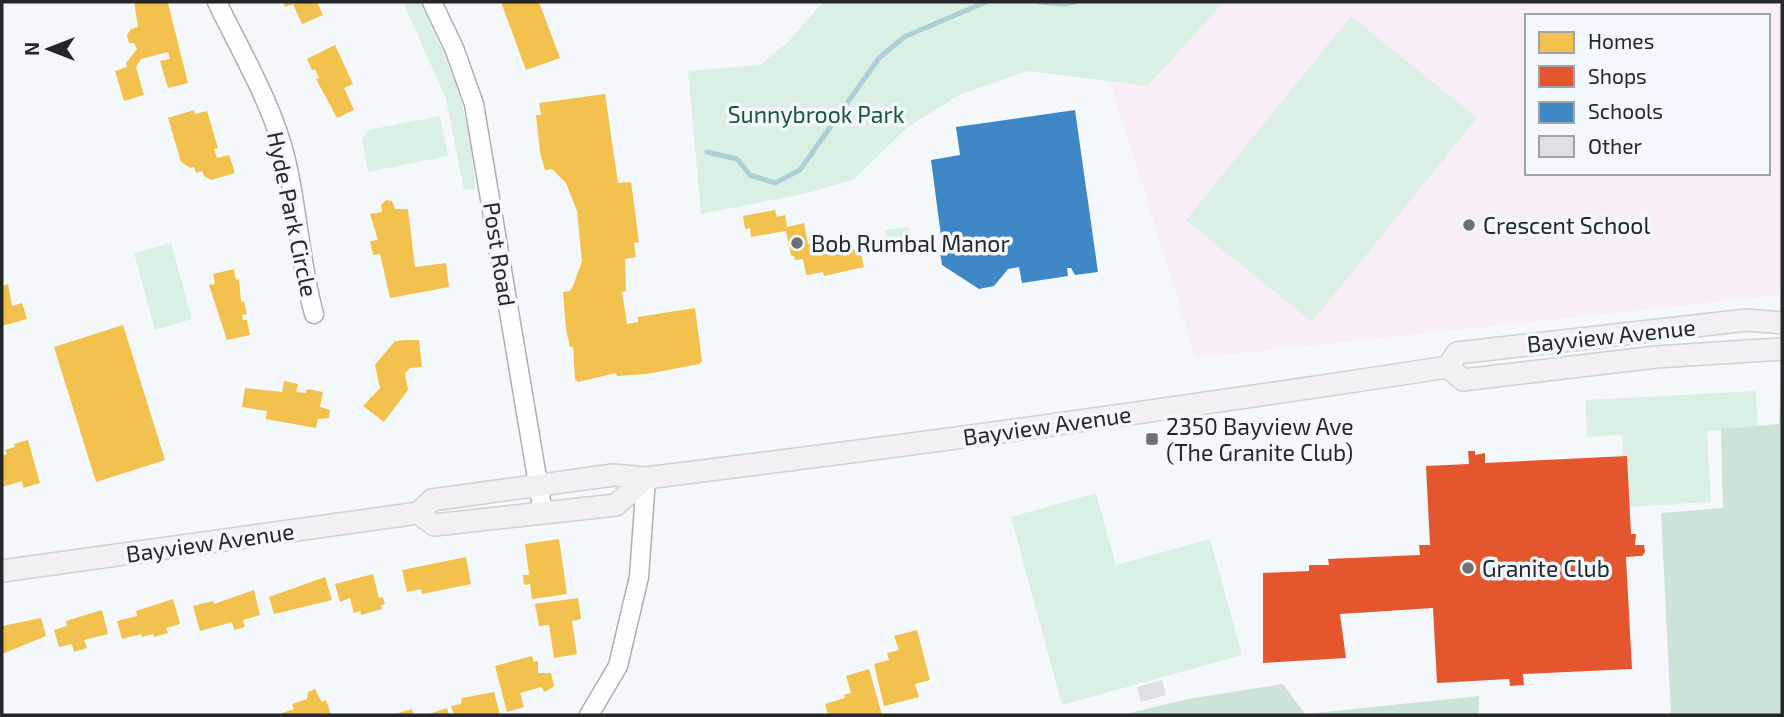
<svg xmlns="http://www.w3.org/2000/svg" width="1784" height="717" font-family="'Exo 2',sans-serif">
<style>
.education{fill:#f9eef7;fill-rule:evenodd}
.green{fill:#dbf0e4}
.forest{fill:#cde3d7}
.homes{fill:#f2c14e}
.shops{fill:#e4572e}
.schools{fill:#3f88c5}
.lines{fill:none;stroke-linecap:round;stroke-linejoin:round}
.stream{stroke:#aecfd6;stroke-width:5}
.building{fill:#dee0e2}
.minor-casing{stroke:#adafb1;stroke-width:21}
.major-casing{stroke:#cfd1d3;stroke-width:24}
.minor{stroke:#fefefe;stroke-width:18}
.major{stroke:#f3f0f4;stroke-width:21}
.poi-dot{fill:#6e7072;stroke:#f2f8fd;stroke-width:2.5}
.labels{text-anchor:middle;dominant-baseline:central;stroke-width:7;stroke-linejoin:round;paint-order:stroke}
.park-label{font-size:23px;fill:#195536;stroke:#f2f8fd}
.street-label{font-size:23px;fill:#252729;stroke:#f2f8fd}
.poi-label{font-size:23px;fill:#252729;stroke:#f2f8fd;text-anchor:start}
</style>
<rect width="100%" height="100%" fill="#f5f8fa"/>
<!-- education -->
<path class="education" d="M1224 2H1782V295L1196 358 1110 81 1148 86ZM1527 16H1768V173H1527Z"/>
<!-- green -->
<path class="green" d="M403 2H420C453 70 471 112 475 189L464 190 446 99Z
M823 2H1224L1148 86 1028 71 961 94 908 127 854 179 808 193 701 214 688 71 760 65 787 43Z
M1351 16 1477 118 1312 322 1186 220Z
M440 116 448 156 368 172 362 140 368 130Z
M909 227 911 250 888 253 885 230Z
M171 243 192 319 155 330 134 253Z
M1756 391 1758 427 1707 431 1711 502 1626 507 1622 435 1587 437 1585 400Z
M1096 493 1116 565 1210 539 1242 655 1062 705 1011 517Z"/>
<!-- forest -->
<path class="forest" d="M1781 370 1782 715H1671L1661 513 1723 508 1721 429 1779 424Z
M1283 684 1305 714 1479 696V715H1121L1188 699Z"/>
<!-- homes -->
<path class="homes" d="M134 2 168 3 188 83 168 88 160 61 170 59 168 52 141 59 136 67 144 95 124 101 115 71 127 67 126 63 137 49 134 43H129L127 35 131 29 138 27Z
M283 2H317L323 15 302 24 293 4 285 7Z
M501 2H539L560 58 526 70Z
M335 45 353 84 344 88 354 110 337 118 316 79 319 78 315 69 312 70 307 59Z
M605 94 618 183 631 182 639 242 634 243 636 257 625 259 626 291 622 292 627 324 638 322V317L695 308 702 361 699 364 647 374 617 376 616 373 578 382 575 379 573 347H570L566 329 563 292 570 291 573 286 582 261 577 211 566 183 552 169 545 170 540 152 536 115H541L539 103Z
M194 110 195 114 207 111 218 148 214 149 217 158 229 155 235 173 211 180 204 176 202 171 196 173 194 167 190 168 181 162 168 118Z
M386 200 392 201 395 209H408L415 267 446 263 449 287 390 298 380 254 373 255 370 241 378 240 370 214 382 212 381 205Z
M775 210 777 217 785 215 787 227 804 223 808 244 834 237 837 250 860 249 864 267 824 276 823 272 806 275 803 259 795 260 794 256H791L786 231 751 237 750 228 745 229 743 216Z
M234 269 236 280 239 279 241 302 244 301 247 314 242 315 243 320H247L250 335 227 340 209 285 215 284 213 274Z
M8 284 12 306 22 303 27 319 2 326V286Z
M123 325 165 460 96 482 54 347Z
M407 340H419L422 367 410 368 405 373 408 390 384 422 363 406 380 388 375 365 395 341Z
M284 381 298 384 296 392 306 393 307 389 323 392 320 407 330 410 329 418 318 419 316 428 266 419 267 411 242 407 245 388 282 392Z
M28 440 40 483 23 488 22 481 2 487V456L7 454 5 450 15 447 14 444Z
M559 539 567 594 532 599 530 584 524 585 523 575H529L525 544Z
M466 557 471 584 422 594 421 589 407 592 402 570Z
M373 574 379 598 383 597 385 604 381 605 382 609 361 615 360 611 354 613 350 598 340 602 335 584Z
M325 577 332 600 274 614 269 597Z
M254 590 260 615 243 620 245 627 234 630 232 622 200 631 193 606 213 601 214 604Z
M578 598 581 619 572 621 577 654 554 658 549 625 539 626 535 604Z
M173 599 180 624 166 628 168 633 154 637 153 634 142 637 141 634 122 639 117 621 137 616 136 611Z
M102 610 108 634 84 640 87 648 74 652 72 644 59 647 54 630 67 626 66 621Z
M41 618 46 636 2 654V626Z
M917 630 930 680 915 684 919 697 884 706 874 664 889 660 887 653 899 650 894 636Z
M532 656 534 662 538 661V673H551L554 686 545 692 541 687 520 693 524 707 507 712 495 666Z
M869 669 882 715H828L825 704 845 698 844 695 851 693 846 676Z
M315 689 322 702 326 700 331 715H282V713L294 709 292 704 307 699 308 692Z
M494 692 500 715H454L451 706 461 704 462 698Z
M447 708 449 715H426Z
M412 709 414 715H392Z"/>
<!-- shops -->
<path class="shops" d="M1468 451H1475V455L1485 453V463L1627 456 1631 534H1636L1635 545H1644L1645 552 1642 556 1626 557 1632 669 1523 674 1524 685 1510 686 1509 679 1437 683 1433 608 1340 614 1346 658 1263 663V573L1309 571V565H1329L1328 559 1420 555 1419 545H1430L1426 466 1469 464Z"/>
<!-- schools -->
<path class="schools" d="M1075 110 1098 272 1075 275 1071 268H1067L1068 276 1022 283 1019 267 1008 269 994 286 979 289 942 265 940 252 943 251 931 160 960 155 956 127Z"/>
<g class="lines">
<!-- stream -->
<path class="stream" d="M1040 2 1064 4 1075 2
M707 152 737 159 750 175 775 183 800 170 879 58 904 37 986 2"/>
</g>
<!-- building -->
<path class="building" d="M1162 680 1166 695 1141 702 1137 687Z"/>
<g class="lines">
<!-- minor casing -->
<g class="minor-casing">
<path id="minor" d="M217 2C241 52 273 105 286 160 298 211 300 263 314 314
M432 2 454 48 474 104 543 513
M589 715 618 666 639 577 646 478"/>
</g>
<!-- major casing -->
<g class="major-casing">
<path id="major" d="M1448 367 1463 380 1656 357 1782 349
M418 513 434 525 616 505 646 478
M2 571 418 513 432 500 613 475 646 478C914 445 1181 408 1448 367L1457 353 1747 320 1782 323"/>
</g>
<!-- minor -->
<use href="#minor" class="minor"/>
<!-- major -->
<use href="#major" class="major"/>
</g>
<!-- markers -->
<g class="poi-dot">
<circle cx="1469" cy="225" r="7"/>
<circle cx="797" cy="243" r="7"/>
<rect x="1145" y="432" width="14" height="14" rx="3.5"/>
<circle cx="1468" cy="568" r="7"/>
</g>
<g class="labels">
<!-- park labels -->
<g class="park-label">
<text x="816" y="114">Sunnybrook Park</text>
</g>
<!-- street labels -->
<g class="street-label">
<text transform="translate(293 214) rotate(78)">Hyde Park Circle</text>
<text transform="translate(500 254) rotate(81)">Post Road</text>
<text transform="translate(1611 335) rotate(-6)">Bayview Avenue</text>
<text transform="translate(1047 425) rotate(-8)">Bayview Avenue</text>
<text transform="translate(210 542) rotate(-8)">Bayview Avenue</text>
</g>
<!-- poi labels -->
<g class="poi-label">
<text x="1483" y="225">Crescent School</text>
<text x="811" y="243">Bob Rumbal Manor</text>
<text x="1166" y="426">2350 Bayview Ave<tspan x="1166" dy="26">(The Granite Club)</tspan></text>
<text x="1482" y="568">Granite Club</text>
</g>
</g>
<!-- border -->
<rect width="1784" height="717" fill="none" stroke="#252729" stroke-width="7"/>
<!-- legend -->
<rect x="1525" y="14" width="245" height="161" fill="#f2f8fd" stroke="#a0a4a8" stroke-width="2"/>
<rect x="1539" y="32" width="35" height="21" fill="#f2c14e" stroke="#a0a4a8" stroke-width="2"/>
<text x="1588" y="49" font-size="21" fill="#252729">Homes</text>
<rect x="1539" y="66" width="35" height="21" fill="#e4572e" stroke="#a0a4a8" stroke-width="2"/>
<text x="1588" y="84" font-size="21" fill="#252729">Shops</text>
<rect x="1539" y="102" width="35" height="21" fill="#3f88c5" stroke="#a0a4a8" stroke-width="2"/>
<text x="1588" y="119" font-size="21" fill="#252729">Schools</text>
<rect x="1539" y="136" width="35" height="21" fill="#dee0e2" stroke="#a0a4a8" stroke-width="2"/>
<text x="1588" y="154" font-size="21" fill="#252729">Other</text>
<!-- north arrow -->
<g transform="translate(49 49) rotate(270)" stroke="#f2f8fd" stroke-width="5" paint-order="stroke">
<path d="M0-5L12 26L0 18L-12 26Z" fill="#252729"/>
<text y="-10" font-size="19" font-weight="bold" text-anchor="middle" fill="#252729">N</text>
</g>
</svg>
